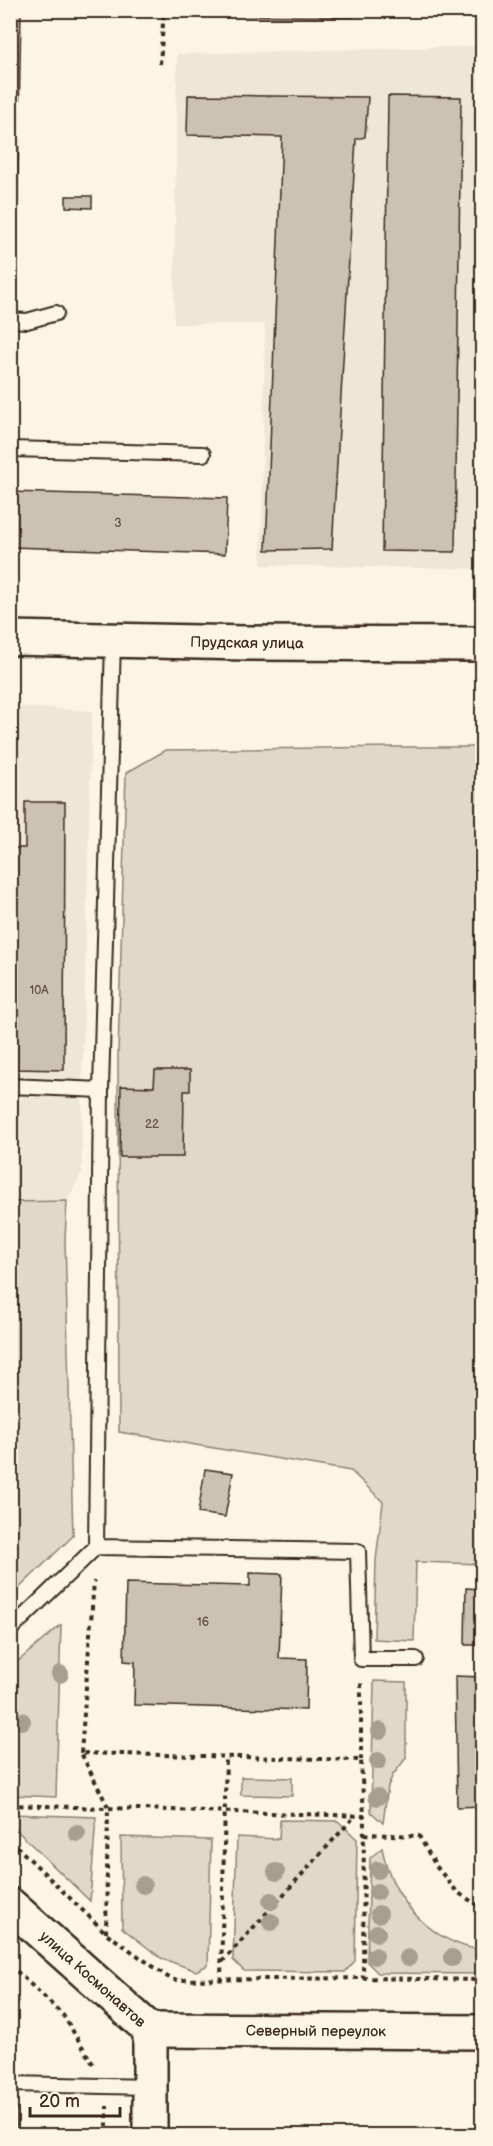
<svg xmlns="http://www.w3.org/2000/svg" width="493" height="2146" font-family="'Balsamiq Sans',sans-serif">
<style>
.built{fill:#eee6d6}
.green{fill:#e0d8c8;stroke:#8e8173;stroke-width:1.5}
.building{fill:#ccc2b3;stroke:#3b2a1e;stroke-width:1.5}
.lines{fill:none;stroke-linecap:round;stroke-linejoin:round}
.service-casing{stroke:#3b2a1e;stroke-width:18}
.tertiary-casing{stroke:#3b2a1e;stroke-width:38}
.path{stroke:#3b2a1e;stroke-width:4;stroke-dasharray:4.5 4.5;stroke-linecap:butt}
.service{stroke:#fcf5e5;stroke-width:14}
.tertiary{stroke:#fcf5e5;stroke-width:33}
.tree{fill:#a89e8f}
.labels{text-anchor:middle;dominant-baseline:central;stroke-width:4.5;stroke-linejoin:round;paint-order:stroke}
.number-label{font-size:12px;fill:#5f5043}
.street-label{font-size:15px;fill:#3b2a1e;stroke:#fcf5e5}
</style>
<rect width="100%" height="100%" fill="#fcf5e5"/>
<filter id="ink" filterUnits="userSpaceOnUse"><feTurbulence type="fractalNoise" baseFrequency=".0167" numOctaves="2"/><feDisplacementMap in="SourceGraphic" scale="12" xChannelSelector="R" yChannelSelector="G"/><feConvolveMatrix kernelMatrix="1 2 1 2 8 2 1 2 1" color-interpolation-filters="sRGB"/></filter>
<g filter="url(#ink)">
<!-- built -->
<path class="built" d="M482 46V569L261 565 265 324H174L177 54Z
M10 706 92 711 82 1090V1173L67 1201 11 1202Z"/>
<!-- green -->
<path class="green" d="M393 747H482V1564L416 1562 414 1641 374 1639 376 1560 383 1502 351 1471 119 1432 118 1055 126 773 166 750Z
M67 1201 65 1239 73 1536 11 1596V1202Z
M61 1625 56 1797 11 1795V1667Z
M374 1681 406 1682V1758L393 1775 388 1786 383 1823 371 1812Z
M241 1777 292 1778V1796L241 1795Z
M10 1814 96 1817 90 1901 11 1825Z
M280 1820 338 1821 357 1839 355 1961 345 1972 244 1971 233 1960 237 1837 279 1839Z
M121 1837 211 1840 208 1965 196 1971 161 1958 122 1928Z
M382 1848C392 1899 430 1943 482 1950V1974L378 1973 367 1962 370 1858Z"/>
<!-- building -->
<path class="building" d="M10 10H21L16 289H10Z
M210 10H353V17L210 15Z
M188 95 368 97 365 137 356 139 332 549 266 550 282 137 187 135Z
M388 96 461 97 455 552 382 551Z
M66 196H92V208L66 207Z
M10 492 227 498 225 554 10 547Z
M25 802H65L64 1070 13 1069 14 911H10V848H25Z
M155 1070H190V1091H184L183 1157H120L121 1086 154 1087Z
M205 1469 233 1473 225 1517 198 1513Z
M250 1573 282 1574 279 1658 307 1659 306 1710 134 1705 135 1662 124 1661 126 1583 250 1586Z
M466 1588 482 1589V1645H465Z
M455 1676 482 1677V1806L457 1807Z
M10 2109H17V2136H10Z"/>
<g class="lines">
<!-- service casing -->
<g class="service-casing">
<path id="service" d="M10 320 27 321 56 313
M10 449 203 454
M10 1086 101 1090
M96 1547 101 1090 113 640
M10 1630 96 1547 358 1551 361 1659H416
M10 2084 150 2087"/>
</g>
<!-- tertiary casing -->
<g class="tertiary-casing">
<g id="tertiary">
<path id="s1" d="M10 638 247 643 482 644"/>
<path id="s2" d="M10 1905 150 2030V2136"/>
<path id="s3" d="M150 2030 482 2032"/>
</g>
</g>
<!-- path -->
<path class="path" d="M160 64 164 10
M81 1753 94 1581
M361 1760V1680
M10 1805 364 1816 363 1978
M364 1834 419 1836 436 1866 457 1892 482 1908
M10 1840 106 1933 172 1980 363 1978 482 1980
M106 1933 108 1807 81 1753 361 1760 364 1816
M222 1962 356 1815
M10 1965 63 2015 93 2064
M221 1981 226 1756
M107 2136V2106"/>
<!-- service -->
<use href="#service" class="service"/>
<!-- tertiary -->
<use href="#tertiary" class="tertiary"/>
</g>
<!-- trees -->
<g class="tree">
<circle cx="60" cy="1674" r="9"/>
<circle cx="22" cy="1721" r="9"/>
<circle cx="380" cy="1731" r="9"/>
<circle cx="378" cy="1761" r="9"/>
<circle cx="377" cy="1797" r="9"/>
<circle cx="77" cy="1833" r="9"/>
<circle cx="378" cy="1870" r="9"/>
<circle cx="276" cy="1872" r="9"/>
<circle cx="143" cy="1885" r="9"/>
<circle cx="377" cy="1892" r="9"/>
<circle cx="271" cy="1901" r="9"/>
<circle cx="379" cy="1914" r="9"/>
<circle cx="271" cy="1922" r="9"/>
<circle cx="377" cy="1933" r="9"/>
<circle cx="375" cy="1956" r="9"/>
<circle cx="408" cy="1958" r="9"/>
<circle cx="452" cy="1958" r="9"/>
</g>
</g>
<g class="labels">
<!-- number labels -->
<g class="number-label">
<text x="118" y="523">3</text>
<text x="39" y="990">10А</text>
<text x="152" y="1124">22</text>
<text x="203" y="1622">16</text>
</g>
<!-- street labels -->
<g class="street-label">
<text stroke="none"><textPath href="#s1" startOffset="237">Прудская улица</textPath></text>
<text stroke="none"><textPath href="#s2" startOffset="111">улица Космонавтов</textPath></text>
<text stroke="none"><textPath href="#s3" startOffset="166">Северный переулок</textPath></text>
</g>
</g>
<!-- margin -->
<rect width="493" height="2146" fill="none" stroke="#fcf5e5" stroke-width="36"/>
<rect x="18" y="18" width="457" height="2110" fill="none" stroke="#3b2a1e" stroke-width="2" filter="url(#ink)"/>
<!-- scale -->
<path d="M30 2107v9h90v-9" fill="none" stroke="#3b2a1e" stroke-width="3"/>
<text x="39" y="2107" font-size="18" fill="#3b2a1e" stroke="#fcf5e5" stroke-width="4.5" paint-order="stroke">20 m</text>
</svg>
